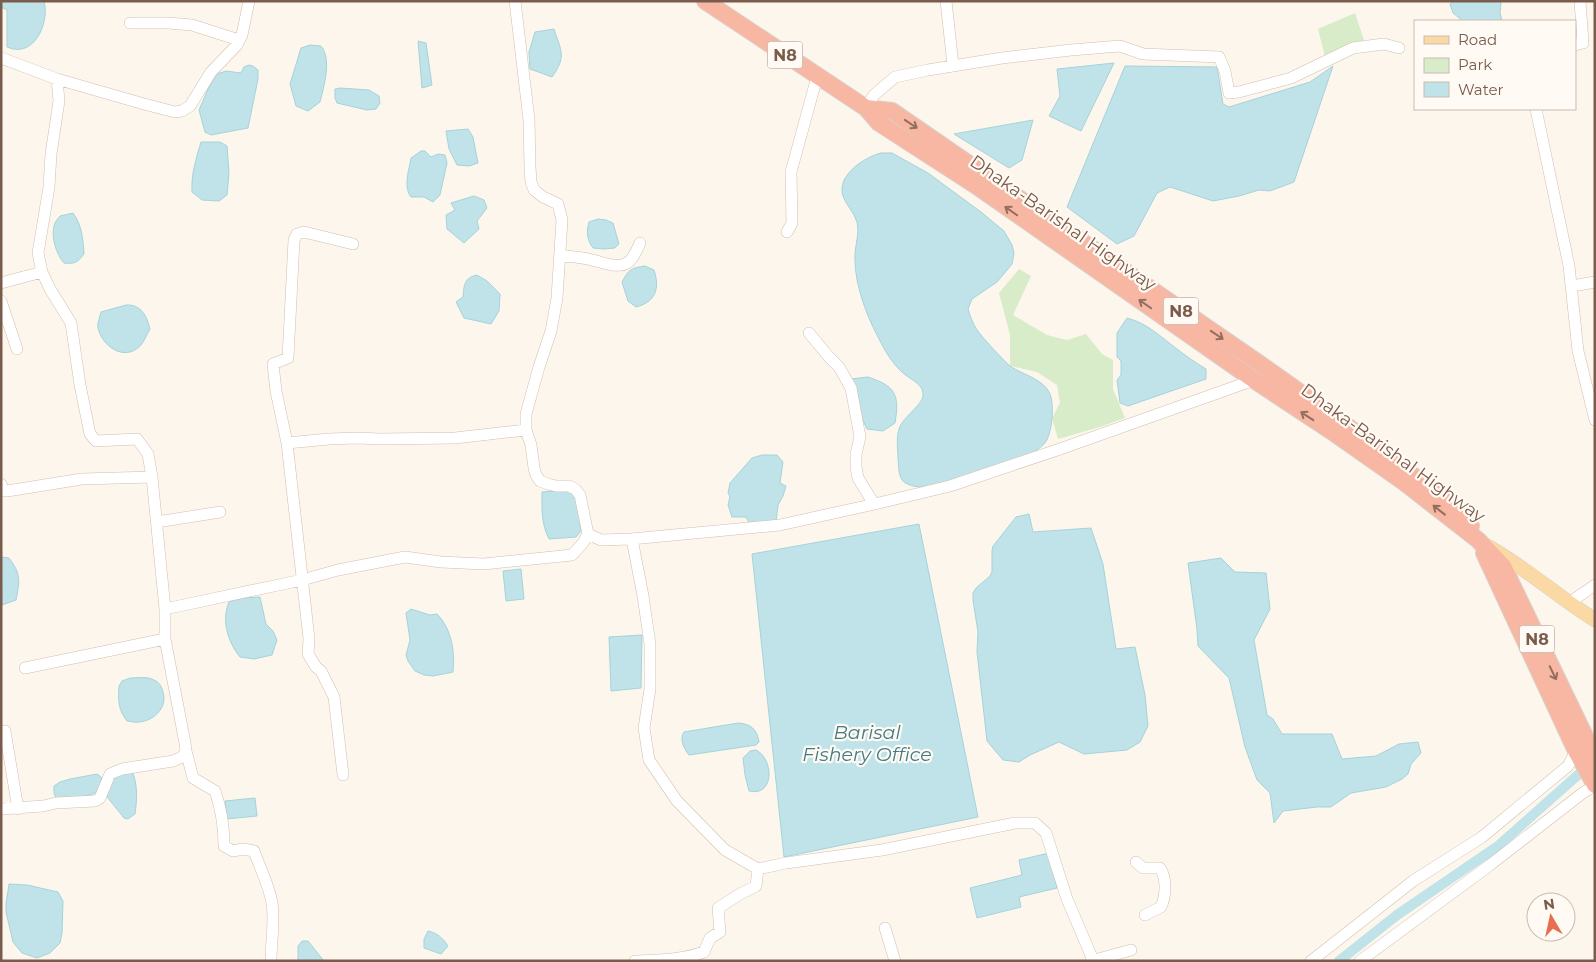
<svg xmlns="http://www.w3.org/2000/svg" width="1596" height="962" font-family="Montserrat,sans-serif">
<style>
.green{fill:#d8ecc9}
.water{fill:#bfe3e8;stroke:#a5d3da}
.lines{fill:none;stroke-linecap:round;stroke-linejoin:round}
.canal{stroke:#bfe3e8;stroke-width:10}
.minor-casing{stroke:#d1beb0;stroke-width:12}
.major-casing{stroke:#dad1cd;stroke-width:15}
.highway-casing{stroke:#dad1cd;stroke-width:18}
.minor{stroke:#fff;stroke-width:11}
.major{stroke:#fbd9a5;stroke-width:14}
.highway{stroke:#f7b7a3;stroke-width:16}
.oneway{stroke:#936e5e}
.labels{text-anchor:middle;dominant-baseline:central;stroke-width:4.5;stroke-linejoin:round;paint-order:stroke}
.shield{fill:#fffaf3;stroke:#a28b7f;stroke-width:1}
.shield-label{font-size:16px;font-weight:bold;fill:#7a5c4d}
.street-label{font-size:18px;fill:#7a5c4d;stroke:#fffaf3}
.water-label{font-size:19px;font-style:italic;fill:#437c86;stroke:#fffaf3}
</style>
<rect width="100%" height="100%" fill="#fdf6ec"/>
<!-- green -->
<path class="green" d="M1355 13 1364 40 1325 57 1318 29Z
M1019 269 1031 276 1013 315 1047 335 1067 340 1086 334 1102 354 1113 360V389L1125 418 1100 427 1058 439 1052 418 1060 403 1057 385 1037 372 1010 366V335L999 293Z"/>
<!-- water -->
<path class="water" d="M1 1H44C50 23 34 59 7 47V10L1 7Z
M1453 1H1499L1501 3 1500 13 1502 21H1463L1453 13 1450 4Z
M554 29C561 51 567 56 552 77L530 69 529 52 535 32Z
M418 41 426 43 432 85 422 88Z
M310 45 321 46C332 59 324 86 320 102L308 111 296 106 290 84 301 48Z
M1114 63 1081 131 1049 116 1060 96 1057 69Z
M249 65 253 66 258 70V79L248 128 211 135 205 132 199 110 209 87 217 74 226 71 241 73 244 67Z
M1125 66 1217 67 1223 104 1229 107 1310 82 1333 66 1294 182 1270 191 1259 190 1239 196 1213 201 1170 187 1157 193 1134 236 1117 244 1067 207Z
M340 88 369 90 379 96 380 103 376 109 367 110 337 103 335 98V89Z
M1033 120 1022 160 1009 168 954 134Z
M468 129 473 137 478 163 469 166 457 165 449 149 446 131Z
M201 142H220L227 146 229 173 227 195 219 201 202 200 192 192C191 174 196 159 201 142Z
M421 151H425L431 157 438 154 445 155 447 163 440 195 433 202 424 197H411C403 187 409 170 411 158Z
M881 153H892L928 173 981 212 1004 231 1012 245 1014 253 1012 264 997 282 972 299 968 309C970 316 973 324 977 330 982 337 1003 360 1010 366 1023 375 1047 380 1051 397 1054 409 1052 436 1044 444 1027 462 984 470 961 477 950 480 939 486 928 487 920 487 909 487 903 481 898 476 899 466 898 459 898 450 896 438 899 429 903 416 925 404 923 393 922 383 909 379 902 372 891 362 884 349 877 335 866 314 855 284 855 260 854 247 860 235 857 222 854 212 846 205 843 196 836 175 865 157 881 153Z
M474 196 484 200 487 208 477 221 479 229 464 243 447 229 446 215 455 210 451 203Z
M73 213C82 225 83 239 84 254 77 263 75 264 64 263 56 254 50 235 55 223 56 220 59 218 60 216Z
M598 219 606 220 613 223 619 244 615 248 604 249 593 248C587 240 586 232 589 222Z
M645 266 654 270C660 288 656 302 636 307L628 301 622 282C629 269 631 268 645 266Z
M477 275 487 281 500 294 499 311 491 324 464 318 456 302 463 297C464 285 464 278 477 275Z
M126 305C141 304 147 316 150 329 147 334 144 342 140 346 124 362 102 346 98 328 97 323 100 317 101 312Z
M1127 318C1147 323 1161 337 1177 349 1186 356 1196 363 1206 369V379L1128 406 1120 403 1117 380 1121 375V361L1117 357V333Z
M868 377C895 386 900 394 895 423L883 431 867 429 857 407 851 379Z
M762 455H777L783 462 780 483 786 486 783 496 778 505 776 522 750 525 746 517H732L728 505 730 497 728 493 730 483 752 458Z
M569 490 577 497 581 531 576 537 549 539C541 523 542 509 542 492Z
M1029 514 1033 532 1091 528 1103 564 1116 649 1135 647 1145 695 1148 726 1140 742 1127 750 1084 754 1059 742 1030 755 1019 762 1003 760 987 741 977 652 978 632 973 600V593L976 588 990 576 992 572V551L993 546 1016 517Z
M919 524 978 817 784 857 752 554Z
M1 557 9 558C21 574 20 580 16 600L2 605Z
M1221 558 1235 572 1266 573 1270 609 1254 640 1267 715 1273 719 1282 734H1332L1342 759 1376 756 1399 744 1418 742 1421 753 1411 764 1408 774 1402 779 1386 787 1351 793 1331 807H1317L1283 811 1274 823 1270 793 1257 780 1245 747 1229 678 1198 646 1197 629 1188 563Z
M521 569 524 599 506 601 503 571Z
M260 597 266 624 273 631 277 640 272 655 254 659 240 657C228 642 221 621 229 602L243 598Z
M411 609 430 615 437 614C452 629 455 652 453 672L433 676 424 675 415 671 408 661 406 655 410 640 406 613Z
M642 635 641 688 611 691 609 637Z
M130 678C137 678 147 676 154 680 159 682 162 687 163 692 168 707 154 721 139 722 135 723 130 721 127 721 118 710 118 699 119 686L122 681Z
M738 723C751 724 757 729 759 742L756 745 689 755C684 749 679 739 684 732Z
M756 750C774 759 775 797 749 791L745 775 743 758 750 751Z
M132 771C138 784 137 800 135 814L128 819 124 818 108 798 106 792 113 776Z
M97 774 101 777 103 782C101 785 99 789 96 792 91 796 62 802 57 798 53 795 54 790 54 786L60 782 70 779Z
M255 798 257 816 227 819 225 801Z
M1049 853 1057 888 1019 897 1021 907 977 918 970 888 1022 875 1019 860Z
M9 884 27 885 58 892 63 901 62 933 60 943 50 953 37 958 22 953 13 942 6 912V904Z
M428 931C437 933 443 938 448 946L441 954 424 948V939Z
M302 941H308L324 961H298V946Z"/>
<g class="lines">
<!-- canal -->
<path class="canal" d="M1339 961 1397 915 1498 846 1588 766"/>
<!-- minor casing -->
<g class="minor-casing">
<path id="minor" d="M515 1 529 120 530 167 531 182 534 190 543 197 558 204 562 220 557 298 551 331 539 367 526 414V430L531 445 534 468 536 475 540 481 548 484 556 486H569L575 489 580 495 588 534
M946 1 953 65
M130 23H168L192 25 239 40
M1575 45 1583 43 1580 1
M1 58 57 79 144 104 175 112 182 111 190 106 211 72 237 45 242 35 249 1
M866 108 874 95 895 77 928 70 1002 58 1071 50 1120 46 1143 54 1219 57 1225 71 1229 93 1239 92 1291 78 1353 48 1384 44 1399 48
M1536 109 1569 266 1578 351 1595 420
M787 232 792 223 791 172 817 77
M353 244 304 232 297 234 294 240 288 358 273 364 276 391 287 443 329 439 357 438 380 439 455 438 526 430
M560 255C570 257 581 257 592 260 602 262 617 269 627 263 634 259 637 249 640 243
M42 272 38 253 49 187 51 154 59 101 57 79
M1 283 42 272 50 289 71 323 80 385 90 434 96 441 137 439 148 454 152 477 165 609V639L25 668
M1572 286 1595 282
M1 301 17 349
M809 333 829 357 839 367 851 388 860 437 856 454V467L858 478 874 504
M287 443 309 639 308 654 316 667 321 671 334 697 343 775
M1 484 3 491H7L82 479 152 477
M157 522 220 512
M632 539 643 596 650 644V689L644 728 649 760 677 801 725 850 758 869 786 863 882 850 1015 823H1035L1046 833 1067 899 1093 960
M1569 603 1595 585
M165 609 302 580 338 570 405 557 441 562 484 564 572 555 583 543 588 534 601 540 631 539 780 525 866 506 950 486 1060 449 1254 380
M5 731 18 809
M186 751 193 778 215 791C221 808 224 827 224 846L233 851 243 849 254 851C260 868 269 885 272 903 275 922 271 941 271 961
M1 809 43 806 56 803 95 801 100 798 110 774 122 769 173 761 182 757 186 751 185 743 165 639
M1136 862 1143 868H1160C1167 879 1166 895 1161 907L1145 915
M885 928 895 961
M635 961C659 960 682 960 704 952L710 938 720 932 718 908 740 894 756 886 758 869
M1091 961 1131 950
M1311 961 1413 881 1482 837 1568 766 1576 751
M1360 961 1490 865 1584 792 1595 786"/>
</g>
<!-- major casing -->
<g class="major-casing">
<path id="major" d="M1489 547C1526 568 1558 597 1595 620"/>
</g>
<!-- highway casing -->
<g class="highway-casing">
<path id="highway" d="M705 1 866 108 879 123 978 187 1254 380 1331 431 1405 483 1478 540 1503 566 1595 757
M866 108 892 111 1260 364 1339 420 1451 504 1469 520 1471 526
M1484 553 1576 751 1595 785"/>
</g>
<!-- minor -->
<use href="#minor" class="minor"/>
<!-- major -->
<use href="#major" class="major"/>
<!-- highway -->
<use href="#highway" class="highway"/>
</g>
<!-- one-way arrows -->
<defs><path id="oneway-shaft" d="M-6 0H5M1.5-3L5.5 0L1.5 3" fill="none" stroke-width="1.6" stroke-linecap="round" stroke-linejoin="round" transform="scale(1.25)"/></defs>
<g class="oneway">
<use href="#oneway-shaft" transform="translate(911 124) rotate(34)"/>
<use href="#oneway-shaft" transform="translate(1011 211) rotate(-145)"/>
<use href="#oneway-shaft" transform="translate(1145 304) rotate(-145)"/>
<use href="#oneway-shaft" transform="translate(1217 335) rotate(34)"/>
<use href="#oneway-shaft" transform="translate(1307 416) rotate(-147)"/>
<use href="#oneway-shaft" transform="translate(1439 510) rotate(-142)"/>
<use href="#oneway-shaft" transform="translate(1553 673) rotate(64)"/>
</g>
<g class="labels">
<!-- shield labels -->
<g class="shield">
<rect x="767.5" y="41.5" width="35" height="27" rx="4"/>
<rect x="1163.5" y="297.5" width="35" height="27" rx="4"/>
<rect x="1519.5" y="625.5" width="35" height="27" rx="4"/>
</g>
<g class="shield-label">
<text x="785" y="55">N8</text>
<text x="1181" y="311">N8</text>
<text x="1537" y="639">N8</text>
</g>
<!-- street labels -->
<g class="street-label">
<text transform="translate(1063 223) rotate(35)">Dhaka-Barishal Highway</text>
<text transform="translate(1393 453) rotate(36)">Dhaka-Barishal Highway</text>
</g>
<!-- water labels -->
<g class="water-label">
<text x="867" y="732">Barisal<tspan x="867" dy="22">Fishery Office</tspan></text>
</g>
</g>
<!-- border -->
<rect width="1596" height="962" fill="none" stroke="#7a5c4d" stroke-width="5"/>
<!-- legend -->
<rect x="1414" y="20" width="162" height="90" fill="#fffaf3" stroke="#cabbb1"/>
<rect x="1424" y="36" width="25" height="8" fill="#fbd9a5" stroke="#cabbb1"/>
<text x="1458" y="45" font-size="15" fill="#7a5c4d">Road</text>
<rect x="1424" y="58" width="25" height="15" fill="#d8ecc9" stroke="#cabbb1"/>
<text x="1458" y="70" font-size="15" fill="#7a5c4d">Park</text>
<rect x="1424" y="82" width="25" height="15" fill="#bfe3e8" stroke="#cabbb1"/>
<text x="1458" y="95" font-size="15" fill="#7a5c4d">Water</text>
<!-- north arrow -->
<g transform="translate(1551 917) rotate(351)"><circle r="24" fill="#fffaf3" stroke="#cabbb1"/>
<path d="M0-4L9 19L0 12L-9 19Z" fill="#e76f51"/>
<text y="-8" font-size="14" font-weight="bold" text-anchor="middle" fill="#7a5c4d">N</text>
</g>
</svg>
